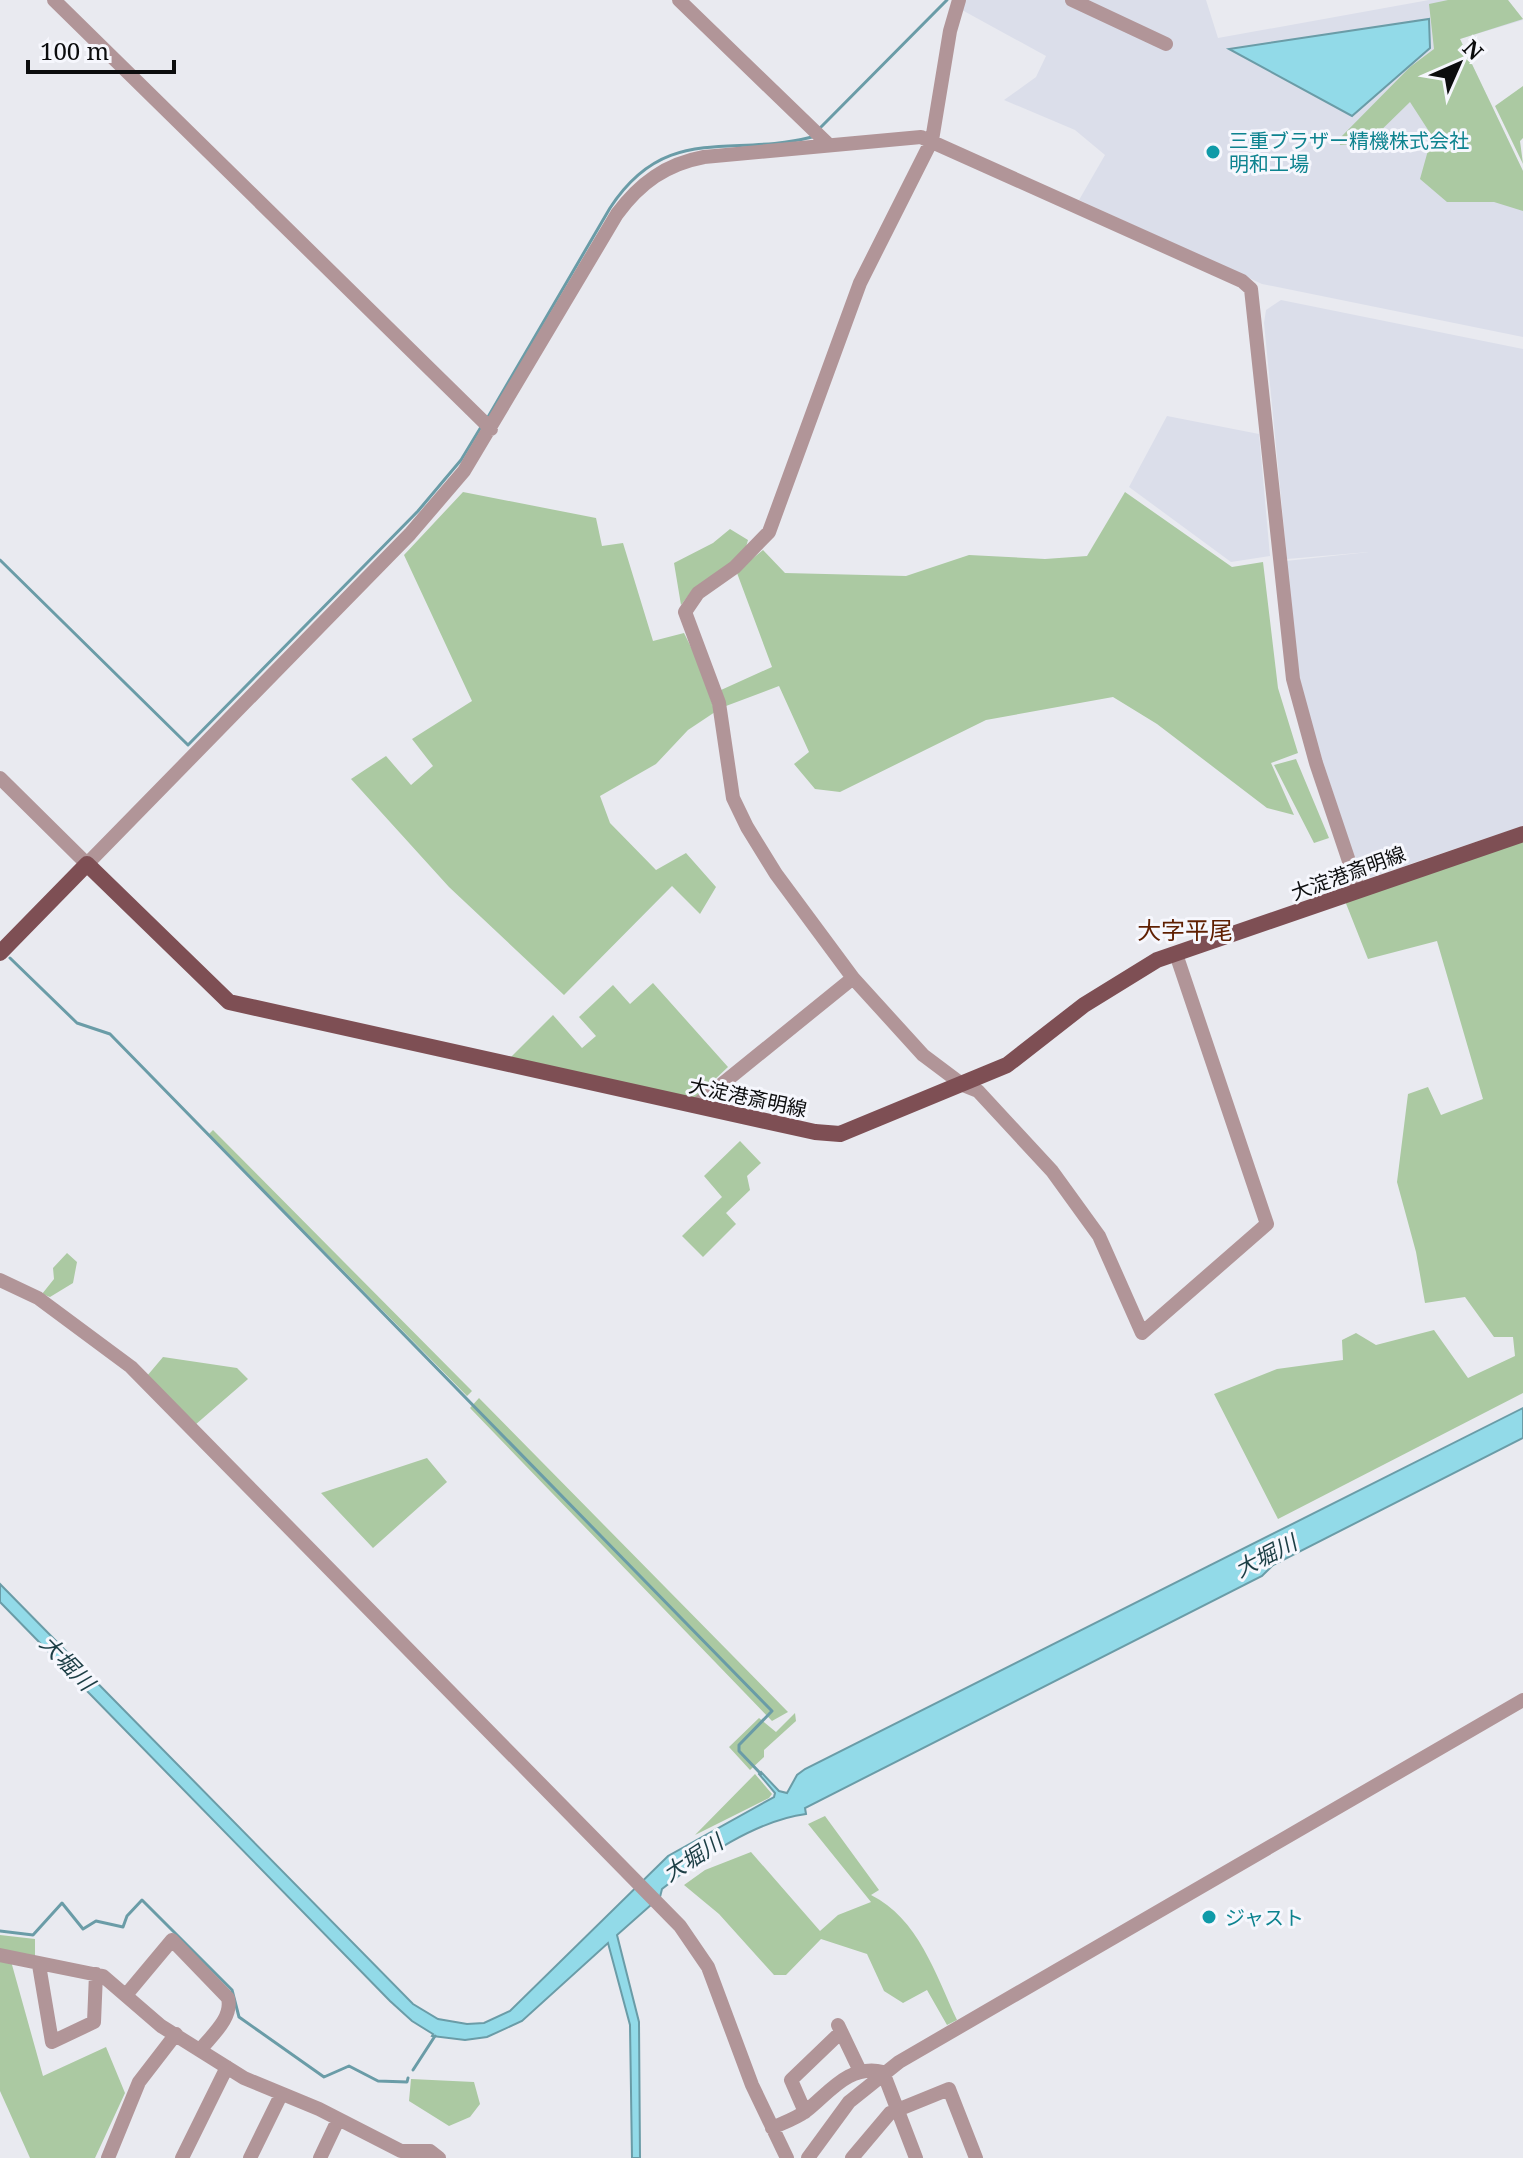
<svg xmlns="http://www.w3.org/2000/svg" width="1523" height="2158" font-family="'Noto Serif','Noto Sans JP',serif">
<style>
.built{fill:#dbdeea}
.green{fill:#abc9a2}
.water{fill:#92dae8;stroke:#6a9ca7;stroke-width:2}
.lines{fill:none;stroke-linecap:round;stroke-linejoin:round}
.stream{stroke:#6a9ca7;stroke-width:3}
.minor{stroke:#b19598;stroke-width:14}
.major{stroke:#7e4f54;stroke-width:16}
.culture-dot{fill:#0f9aa8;stroke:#f6f7fd;stroke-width:3}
.labels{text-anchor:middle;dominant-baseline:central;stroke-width:6;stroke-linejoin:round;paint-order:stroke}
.culture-label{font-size:20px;fill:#0d838f;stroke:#f6f7fd;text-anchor:start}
.street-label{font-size:20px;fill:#0c0d0e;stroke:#f6f7fd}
.water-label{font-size:22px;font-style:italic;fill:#1c3e45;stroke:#f6f7fd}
.quarter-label{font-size:24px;fill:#5f1f01;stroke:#f6f7fd}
</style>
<rect width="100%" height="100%" fill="#e9eaf0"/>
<!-- built -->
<path class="built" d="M966 0H1206L1218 38 1429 0H1508L1523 20 1460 39 1523 171V337L1262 284 1079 200 1105 155 1075 130 1004 100 1036 77 1046 56 962 10Z
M1281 300 1523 349V826L1368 878 1359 874 1310 721 1295 660 1286 561 1369 552 1287 559 1264 323 1266 310Z
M1167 416 1259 434 1270 556 1231 562 1129 487Z"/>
<!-- green -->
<path class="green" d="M1448 0H1508L1523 19 1460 39 1523 171V211L1494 202H1447L1420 179 1432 136 1410 102 1368 143 1340 145 1339 139 1410 67 1434 49 1429 4Z
M1523 86V138L1520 141 1523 164 1495 106Z
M463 492 596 518 602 546 623 543 653 641 684 633 698 661 715 712 688 730 656 764 600 796 610 823 656 870 686 853 716 887 700 914 672 886 564 995 449 887 351 779 386 756 411 785 433 766 412 739 472 701 404 555Z
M1125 492 1232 567 1263 562 1278 688 1298 753 1271 763 1294 815 1267 808 1157 724 1113 697 986 720 840 792 815 789 794 764 809 752 779 686 726 706 721 690 772 667 737 573 694 588 681 605 674 563 713 543 730 529 748 540 744 554 752 559 763 550 785 573 906 576 969 555 1045 559 1087 556Z
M1296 759 1329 838 1314 843 1274 765Z
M1523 841V1393L1278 1519 1214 1394 1277 1369 1343 1360 1342 1340 1356 1333 1376 1345 1434 1330 1468 1378 1515 1356 1513 1337H1494L1465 1297 1425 1303 1416 1252 1397 1182 1408 1094 1428 1087 1441 1115 1483 1099 1437 941 1368 959 1345 901Z
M653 983 728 1067 693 1100 508 1060 553 1015 582 1048 596 1036 579 1017 613 985 630 1004Z
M213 1130 472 1391 467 1396 209 1134Z
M740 1141 761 1163 747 1176 750 1190 726 1213 736 1224 703 1257 682 1236 722 1197 704 1176Z
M67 1253 77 1262 73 1283 50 1297 42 1294 54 1279 53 1268Z
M163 1357 237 1368 248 1379 195 1425 147 1376Z
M479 1398 788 1712 772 1721 470 1408Z
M427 1458 447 1482 373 1548 321 1493Z
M795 1713 796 1721 764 1750V1757L750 1770 729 1747 759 1718 776 1732Z
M755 1774 772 1794 769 1798 695 1835Z
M825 1816 879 1890 871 1895C918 1918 936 1975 957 2020L947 2025 927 1990 903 2003 884 1991 867 1954 821 1939 786 1975H774L719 1914 684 1885 705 1870 751 1852 820 1931 838 1915 871 1902 808 1824Z
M0 1935 35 1939V1957L9 1954 43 2076 106 2047 125 2093 95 2158H30L0 2091Z
M411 2079 474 2082 480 2104 470 2117 449 2126 409 2101Z"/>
<!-- water -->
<path class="water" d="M1429 19 1430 48 1352 116 1229 49Z
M1523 1408V1438L1273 1565 1262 1576 805 1808 806 1814C758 1820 700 1858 662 1889L660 1897 617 1935 639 2022 640 2158H632L630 2025 608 1943 522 2021 487 2037 465 2040 432 2036 433 2034 412 2021 390 2001 0 1602V1584L413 2004 438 2019 467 2024 484 2023 510 2011 668 1856 774 1797 775 1793 759 1774 761 1772 779 1791 787 1793 797 1775 805 1769Z"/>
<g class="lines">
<!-- stream -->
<path class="stream" d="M820 128 947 0
M488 417 610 208C666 122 730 158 812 137
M0 560 188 745 418 511 461 460 481 427
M10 958 77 1023 110 1034 772 1711 739 1745V1751L761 1774
M0 1931 33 1935 62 1903 83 1929 96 1921 123 1927 127 1916 142 1900 232 1990 239 2017 324 2077 349 2066 378 2081 407 2082 408 2078
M413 2070 435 2036"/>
<!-- minor -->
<path class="minor" d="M54 0 491 429
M679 0 828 144
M959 0 950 31 932 140 860 283 769 532 735 567 698 593 685 612 719 703 733 798 747 827 776 874 853 978 923 1055 963 1085 978 1091 1052 1171 1099 1236 1142 1333 1267 1224 1176 954
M1072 0 1166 44
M0 778 87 864 410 534 464 471 617 214C640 183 666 164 704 157L921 137 1242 281 1251 289 1293 679 1316 763 1358 888
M695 1106 853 978
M0 1280 38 1298 131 1367 680 1926 708 1967 752 2085 787 2158
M0 1955 103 1976 161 2026 244 2078 319 2109 401 2151H430L439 2158
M39 1965 52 2042 94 2022 96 1974
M126 1995 172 1940 228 1998C233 2018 212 2035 200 2050
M838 2025 860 2071
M883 2072 916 2158
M805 2112 791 2080 841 2032
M772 2128C783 2123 797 2118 806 2111 830 2092 849 2064 883 2072
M108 2158 139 2082 176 2034
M182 2158 227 2067
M250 2158 281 2095
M320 2158 338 2120
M808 2158 849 2102 899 2062 1523 1700
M852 2158 890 2113 949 2089 976 2158"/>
<!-- major -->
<path class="major" d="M0 953 87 864 229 1002 815 1132 840 1134 1007 1065 1084 1005 1157 960 1523 834"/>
</g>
<!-- markers -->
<g class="culture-dot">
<circle cx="1213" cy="152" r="8"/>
<circle cx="1209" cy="1917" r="8"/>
</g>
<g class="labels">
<!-- culture labels -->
<g class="culture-label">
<text x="1229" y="140">三重ブラザー精機株式会社<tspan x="1229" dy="23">明和工場</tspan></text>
<text x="1225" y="1917">ジャスト</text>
</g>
<!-- street labels -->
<g class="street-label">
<text transform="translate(1348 873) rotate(-20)">大淀港斎明線</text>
<text transform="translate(748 1097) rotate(12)">大淀港斎明線</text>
</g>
<!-- water labels -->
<g class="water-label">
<text transform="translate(1265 1555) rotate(-27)">大堀川</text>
<text transform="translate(68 1662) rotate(46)">大堀川</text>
<text transform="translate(692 1857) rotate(-33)">大堀川</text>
</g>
<!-- quarter labels -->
<g class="quarter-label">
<text x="1185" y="929">大字平尾</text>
</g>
</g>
<!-- north arrow -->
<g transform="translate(1459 64) rotate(45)" stroke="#f6f7fd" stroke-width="6" paint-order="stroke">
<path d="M0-6L14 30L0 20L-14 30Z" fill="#0c0d0e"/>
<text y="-12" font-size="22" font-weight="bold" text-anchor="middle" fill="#0c0d0e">N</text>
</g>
<!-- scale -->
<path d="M28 60v12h146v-12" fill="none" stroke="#0c0d0e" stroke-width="4"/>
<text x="40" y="60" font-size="24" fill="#0c0d0e" stroke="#f6f7fd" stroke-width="6" paint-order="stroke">100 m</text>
</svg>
